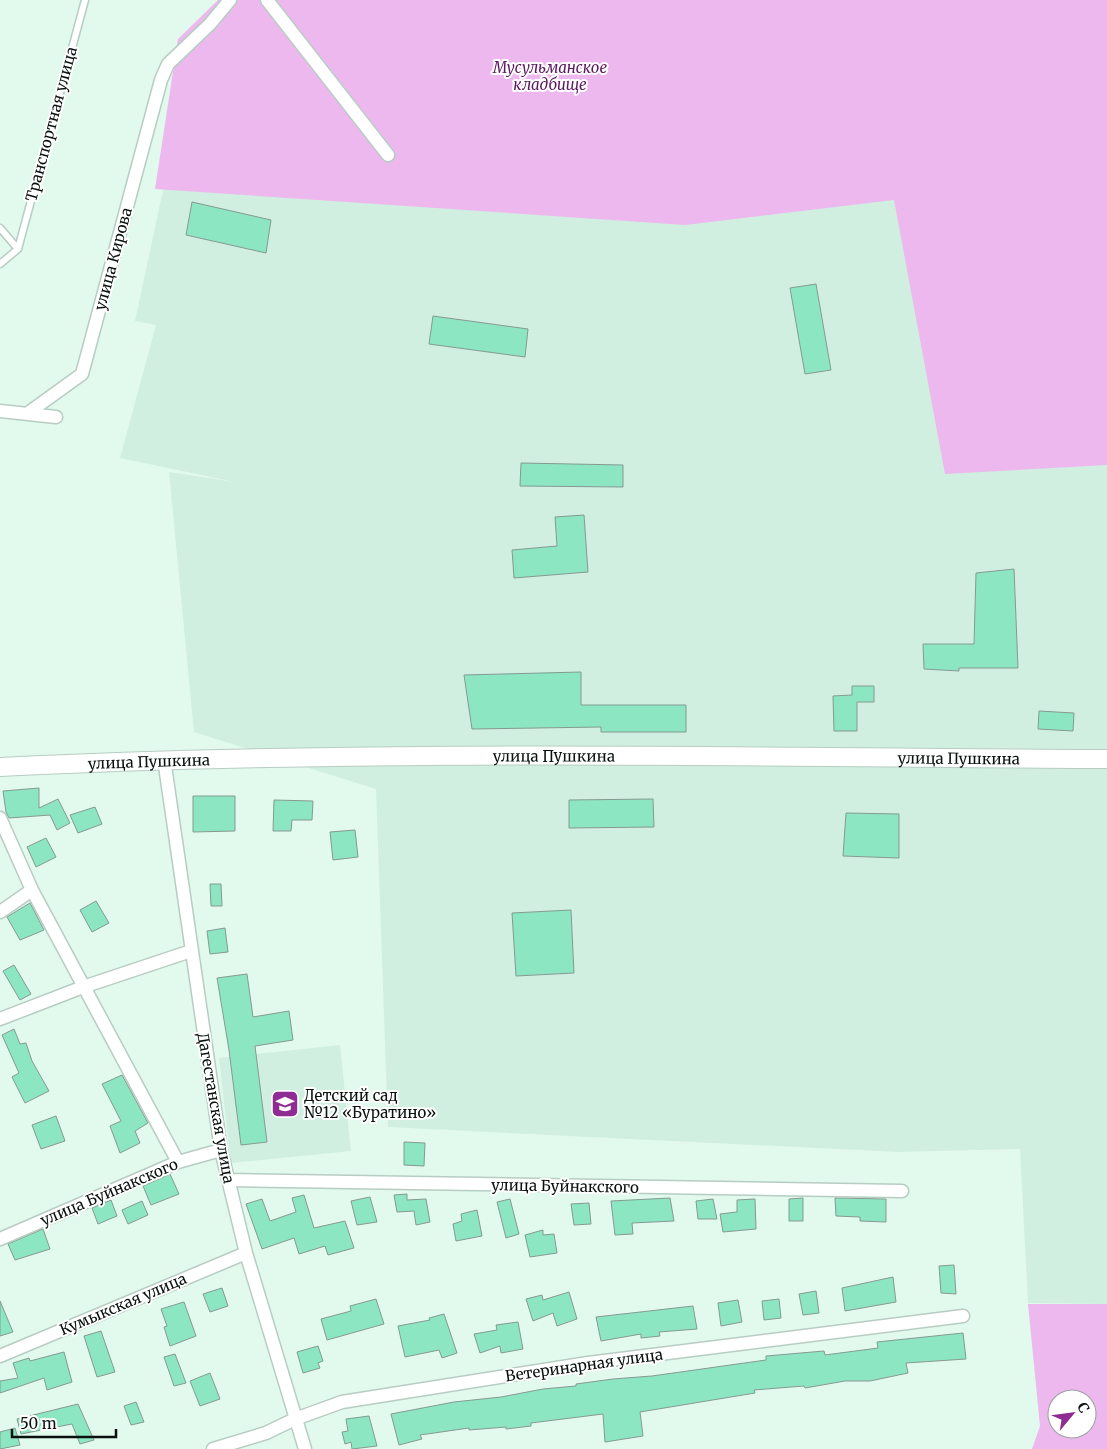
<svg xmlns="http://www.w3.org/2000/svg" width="1107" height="1449" font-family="Merriweather,serif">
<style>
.built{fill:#d0efe1}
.green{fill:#edb8ee;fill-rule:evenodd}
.building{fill:#8de6c2;stroke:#859a91}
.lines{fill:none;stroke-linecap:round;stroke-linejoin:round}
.lane-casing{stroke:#b7cdc3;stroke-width:9}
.street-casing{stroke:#b7cdc3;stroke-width:15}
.secondary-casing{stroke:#b7cdc3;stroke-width:20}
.lane{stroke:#fff;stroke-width:6}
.street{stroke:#fff;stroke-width:12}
.secondary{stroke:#fff;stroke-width:18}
.labels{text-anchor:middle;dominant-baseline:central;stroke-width:4;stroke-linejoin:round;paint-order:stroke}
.park-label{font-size:15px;font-style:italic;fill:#5b195f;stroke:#fff}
.street-label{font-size:15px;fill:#09110e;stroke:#fff}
.poi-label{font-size:15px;fill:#09110e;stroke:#fff;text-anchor:start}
</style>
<rect width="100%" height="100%" fill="#e2f9ee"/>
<!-- built -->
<path class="built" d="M897 179 1107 443V1304L1028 1303 1020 1149 897 1152 388 1127 376 789 194 732 169 472 235 482 120 458 156 325 135 321 165 181Z
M340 1045 351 1151 231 1163 219 1058Z"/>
<!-- green -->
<path class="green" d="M218 0H1107V465L945 474 894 200 685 225 155 189 178 39Z
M1028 1304H1107V1449H1032L1040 1426ZM1057 1399H1087V1429H1057Z"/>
<!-- building -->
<path class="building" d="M192 202 271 220 266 253 186 235Z
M816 284 831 370 805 374 790 288Z
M433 316 528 329 525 357 429 344Z
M521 463 623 465V487L520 486Z
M584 515 588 572 514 578 512 550 557 546 555 517Z
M1014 569 1018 668H959V671L924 669 923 644H974L976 573Z
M581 672V705H686V732H601V727L472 729 464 675Z
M852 686H874V702H857V731H834L833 696 852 695Z
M1039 711 1074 713 1073 731 1038 729Z
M39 788V808L58 799 70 823 57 830 50 815 9 818 6 812 3 791Z
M193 796H235V831L193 832Z
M653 799 654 827 569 828V800Z
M274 800 313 801 312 820H292L291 831H273Z
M95 807 102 824 78 833 70 815Z
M846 813 899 814V858L843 856Z
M355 830 358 857 333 860 330 832Z
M46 838 56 857 36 867 27 847Z
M210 884H221L222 906H211Z
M96 901 109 923 92 932 80 910Z
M30 903 44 930 20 940 7 917Z
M571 910 574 973 516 976 512 913Z
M225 928 228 952 210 954 207 931Z
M14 965 31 994 20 1000 3 971Z
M247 974 253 1017 289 1011 293 1040 255 1046 267 1142 241 1145 229 1050 217 978Z
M14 1029 20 1044 26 1043 32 1061 49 1091 25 1103 12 1077 19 1073 2 1035Z
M122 1075 148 1123 135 1131 140 1143 120 1153 110 1126 121 1121 102 1084Z
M56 1116 65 1141 41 1149 32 1125Z
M404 1142 425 1143 424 1166 404 1165Z
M170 1174 179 1194 151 1205 143 1186Z
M407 1194V1200L426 1199 430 1222 416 1225 414 1211 397 1212 394 1195Z
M304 1195 314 1228 345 1221 354 1248 328 1255 325 1246 299 1254 294 1238 262 1249 246 1204 262 1199 270 1221 296 1212 292 1198Z
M370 1197 377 1222 357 1225 351 1201Z
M670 1198 674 1221 632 1223 633 1234 615 1235 611 1201Z
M803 1198V1221H789V1199Z
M835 1198 886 1199V1222L860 1221V1217L836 1216Z
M510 1199 519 1234 506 1238 497 1202Z
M713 1199 717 1219H698L696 1201Z
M755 1199 756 1229 723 1232 720 1214 737 1212V1200Z
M111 1200 117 1216 98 1224 92 1208Z
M142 1201 148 1215 128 1224 122 1210Z
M589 1203 591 1224 574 1225 571 1204Z
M477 1210 482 1236 456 1241 453 1224 462 1221 461 1214Z
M43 1229 50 1249 15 1260 8 1244Z
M543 1230V1235L554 1234 557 1253 530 1257 525 1235Z
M954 1265 956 1294 941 1293 939 1266Z
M893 1277 896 1302 845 1311 842 1288Z
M222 1288 228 1306 210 1312 203 1294Z
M816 1291 819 1313 803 1315 799 1294Z
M569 1292 577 1319 557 1326 553 1313 533 1321 526 1299 542 1295 543 1300Z
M376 1299 384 1324 327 1340 321 1319 351 1311 350 1306Z
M779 1299 781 1318 764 1320 762 1301Z
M738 1300 742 1322 721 1326 718 1303Z
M0 1301 13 1332 0 1336Z
M184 1302 196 1336 170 1346 164 1327 167 1326 161 1309Z
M693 1306 697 1329 659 1332 660 1336 641 1338V1334L601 1341 596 1317Z
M444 1314 457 1353 442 1358 439 1350 405 1357 398 1326 430 1320 429 1318Z
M518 1322 523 1349 501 1353 500 1346 480 1353 474 1334 497 1330 496 1325Z
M101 1331 115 1372 97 1377 84 1336Z
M963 1333 966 1359 906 1363 908 1373 870 1381H845L805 1388 804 1386 754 1390 755 1393 640 1412 643 1436 605 1442 603 1414 531 1423V1426L506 1429V1427L469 1430V1428L420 1435 422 1439 399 1445 391 1414 454 1402 501 1397 543 1389 576 1386V1384L613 1379 652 1376 766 1360V1356L824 1351 825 1355 878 1348 877 1342Z
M318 1346 323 1361 318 1363 320 1368 303 1373 297 1352Z
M64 1352 72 1382 47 1390 44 1378 0 1393V1381L18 1378 13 1363 29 1358 30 1361Z
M175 1354 186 1383 174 1386 164 1357Z
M210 1373 220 1399 200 1406 190 1381Z
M136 1402 144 1422 131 1425 124 1406Z
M78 1404 94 1440 80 1444 72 1424 21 1434 17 1419Z
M369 1416 377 1446 352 1449 351 1442 345 1444 342 1432 348 1431 346 1419Z
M15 1428 20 1445 0 1449V1432Z"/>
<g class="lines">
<!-- lane casing -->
<g class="lane-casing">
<path id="lane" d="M0 228 18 249
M0 264 18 249 85 0"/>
</g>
<!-- street casing -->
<g class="street-casing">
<path id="street" d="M267 0 388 155
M0 411 56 417
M28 413 82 374 161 80 168 64 210 24 230 0
M164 759 221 1150 246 1253 305 1449
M0 818 32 890 178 1162
M0 912 32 890
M0 1019 83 987 191 951
M228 1180 902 1191
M0 1239 178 1162 221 1150
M0 1356 246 1253
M213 1449 266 1433 295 1419 342 1402 588 1363 963 1316"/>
</g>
<!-- secondary casing -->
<g class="secondary-casing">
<g id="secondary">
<path id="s1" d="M0 767C369 749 738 757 1107 759"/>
</g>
</g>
<!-- lane -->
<use href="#lane" class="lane"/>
<!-- street -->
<use href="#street" class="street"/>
<!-- secondary -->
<use href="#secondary" class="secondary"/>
</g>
<!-- icons -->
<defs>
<g id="school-square" transform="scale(1.4375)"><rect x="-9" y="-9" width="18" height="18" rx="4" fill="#8e2c93" stroke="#fff"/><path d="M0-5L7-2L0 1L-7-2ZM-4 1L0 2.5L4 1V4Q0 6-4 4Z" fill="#fff"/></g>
</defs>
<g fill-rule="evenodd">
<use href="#school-square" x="285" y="1104"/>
</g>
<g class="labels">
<!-- park labels -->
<g class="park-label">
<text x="550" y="67">Мусульманское<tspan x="550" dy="17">кладбище</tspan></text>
</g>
<!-- street labels -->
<g class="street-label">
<text transform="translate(51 124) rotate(-75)">Транспортная улица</text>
<text transform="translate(113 259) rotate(-75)">улица Кирова</text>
<text stroke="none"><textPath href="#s1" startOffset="554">улица Пушкина</textPath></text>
<text stroke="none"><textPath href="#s1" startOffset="959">улица Пушкина</textPath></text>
<text stroke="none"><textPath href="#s1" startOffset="149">улица Пушкина</textPath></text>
<text transform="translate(216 1108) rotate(80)">Дагестанская улица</text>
<text transform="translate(565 1186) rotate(1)">улица Буйнакского</text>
<text transform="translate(109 1192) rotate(-23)">улица Буйнакского</text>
<text transform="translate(123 1304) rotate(-23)">Кумыкская улица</text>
<text transform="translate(584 1365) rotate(-8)">Ветеринарная улица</text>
</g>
<!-- poi labels -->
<g class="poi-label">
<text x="304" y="1095">Детский сад<tspan x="304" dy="17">№12 «Буратино»</tspan></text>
</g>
</g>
<!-- north arrow -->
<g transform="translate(1072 1414) rotate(61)"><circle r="24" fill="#ffffff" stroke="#9da09f"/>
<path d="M0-4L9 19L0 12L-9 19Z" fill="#8e2c93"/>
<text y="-8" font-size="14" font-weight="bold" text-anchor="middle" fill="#09110e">С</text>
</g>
<!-- scale -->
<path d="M12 1429v8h104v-8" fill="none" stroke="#09110e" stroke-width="2.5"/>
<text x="20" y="1429" font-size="15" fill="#09110e" stroke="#ffffff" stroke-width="4" paint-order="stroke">50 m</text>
</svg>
